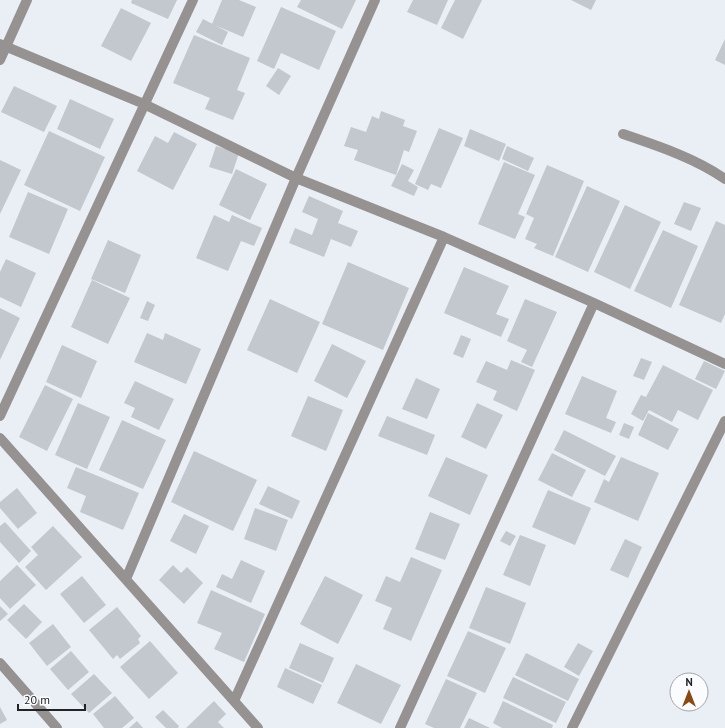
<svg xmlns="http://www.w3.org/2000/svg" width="725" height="728" font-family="'PT Sans',sans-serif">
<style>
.building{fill:#c3c7ce}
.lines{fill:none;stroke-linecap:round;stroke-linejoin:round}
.minor{stroke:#969291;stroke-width:10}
</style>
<rect width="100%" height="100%" fill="#eaeff6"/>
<!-- building -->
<path class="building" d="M132 0H177L168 19 131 3Z
M222 0H239L256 7 243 37 212 24Z
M301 0H356L342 29 297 7Z
M413 0H448L437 25 407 12Z
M455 0H482L463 39 441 28Z
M571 0H596L591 10Z
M281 7 336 31 319 70 281 53 274 69 257 61Z
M121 8 151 23 131 61 101 46Z
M203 19 228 32 222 45 196 32Z
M194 35 250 58 237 90 245 93 233 120 205 109 210 98 173 83Z
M725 39V65L715 60Z
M278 68 291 76 279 95 266 86Z
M14 86 57 106 44 132 1 112Z
M70 99 114 119 100 149 57 129Z
M381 111 405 120 403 126 417 131 409 152 404 150 396 175 354 160 358 150 344 146 351 127 366 132 372 116 379 119Z
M439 128 463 138 441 188 431 184 428 190 415 184Z
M470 129 506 144 499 161 464 146Z
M49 131 105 157 80 211 24 185Z
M174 132 197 144 173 190 137 171 155 136 168 143Z
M216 146 239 153 232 174 209 167Z
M507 146 534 158 528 171 502 159Z
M0 160 21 170 0 214Z
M504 162 535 175 518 214 525 217 515 239 478 224Z
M402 164 414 170 408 181 418 187 414 196 391 186Z
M547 165 584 181 553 256 534 248 537 244 525 239 534 218 526 214Z
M236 169 267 184 250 220 219 205Z
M587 186 620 201 588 272 555 257Z
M28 192 68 209 49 254 9 237Z
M309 196 343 211 338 223 358 231 351 247 331 239 324 257 289 243 295 228 312 235 318 219 302 212Z
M684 202 701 208 691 231 674 224Z
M625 205 661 222 630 289 594 272Z
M214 215 229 222 232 215 262 228 254 246 241 241 228 271 196 258Z
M716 221 725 225V314L721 323 679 305Z
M663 230 698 246 671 308 634 291Z
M108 240 141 255 125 293 91 279Z
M6 259 36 273 21 307 0 297V272Z
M348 262 409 288 383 350 322 324Z
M464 267 509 286 496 314 509 319 501 337 444 313Z
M92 280 130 298 108 344 71 327Z
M270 299 320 322 297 373 247 350Z
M525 299 557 312 532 367 521 362 527 350 507 341Z
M147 301 155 305 148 321 140 318Z
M0 308 20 318 0 360Z
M147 333 163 340 165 333 201 349 186 384 134 362Z
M461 335 471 339 463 358 453 354Z
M332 344 366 361 347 398 314 381Z
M62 345 97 361 81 398 46 382Z
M641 358 652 362 644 380 633 376Z
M511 360 535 370 517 411 493 400 497 391 476 382 486 361 507 370Z
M704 361 725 371 716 389 695 379Z
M663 365 713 390 698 420 678 410 672 422 649 410 643 421 631 414 641 395 646 397Z
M582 376 617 391 606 418 616 422 611 433 565 414Z
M416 378 440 389 427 419 402 409Z
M135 381 174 399 159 430 131 417 135 408 124 403Z
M45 385 73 399 47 451 19 437Z
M308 396 343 410 326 451 291 436Z
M78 403 110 417 87 469 55 455Z
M477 403 503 415 486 449 461 437Z
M648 413 679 429 668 450 638 435Z
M387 416 435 435 427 455 378 436Z
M122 420 166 440 143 489 99 470Z
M624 423 634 427 629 439 619 435Z
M564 430 616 456 605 476 554 450Z
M194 451 257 480 233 531 171 502Z
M552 453 586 470 572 497 538 480Z
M446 457 488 475 470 515 428 496Z
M621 457 659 473 638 521 594 502 604 479 609 482Z
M76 467 139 493 123 530 80 512 86 496 67 488Z
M268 486 300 501 292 519 259 504Z
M17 488 37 513 18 529 0 508V502Z
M548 490 591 508 575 545 532 527Z
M255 508 288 520 276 551 244 539Z
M430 512 460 524 445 560 415 549Z
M184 514 209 526 196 554 170 541Z
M5 522 31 551 19 563 0 542V526Z
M53 526 82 557 46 590 25 567 38 555 31 547Z
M506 531 516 536 510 546 500 541Z
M520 535 546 545 530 586 503 575Z
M625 539 642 547 628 578 610 570Z
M411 557 442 570 411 641 383 629 392 608 375 601 386 576 400 582Z
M241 560 265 571 251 603 216 587 222 574 232 579Z
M17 565 36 585 10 609 0 598V581Z
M173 565 181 573 187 567 203 583 184 604 159 580Z
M82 576 106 605 84 623 60 594Z
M325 576 363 595 338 644 300 624Z
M486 587 526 603 510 644 469 628Z
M211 590 265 614 244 662 214 649 222 633 197 623Z
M24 604 42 622 26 639 7 620Z
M0 606 8 614 0 621Z
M117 607 141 636 138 639 140 643 120 659 117 655 113 659 89 630Z
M53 624 71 647 47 666 29 643Z
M468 631 506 648 485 693 447 676Z
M150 641 178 673 149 699 120 667Z
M300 643 334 658 323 683 289 668Z
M578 643 593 651 579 676 564 667Z
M71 651 89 672 68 690 50 669Z
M526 653 579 679 568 701 515 675Z
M356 664 401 685 381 724 337 703Z
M285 668 322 685 313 704 277 687Z
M94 674 112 693 89 713 71 694Z
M513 677 566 702 556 723 503 698Z
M446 679 477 693 460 728H434L425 724Z
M115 696 134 718 122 728H104L93 714Z
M214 701 226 714 218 722 224 728H186Z
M503 701 553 725 552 728H502L493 723Z
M0 707 7 720 0 724Z
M163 710 179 726 178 728H166L155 717Z
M469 718 490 728H464Z
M137 721 143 728H129Z"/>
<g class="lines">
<!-- minor -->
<path class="minor" d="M0 44 144 104 296 178 444 237 594 303 725 364
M0 60 27 0
M623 134C658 146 695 158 725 179
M0 416 193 0
M0 438 258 728
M126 579 296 178 375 0
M0 663 57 728
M234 701 444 237
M400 728 594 303
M572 728 725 421"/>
</g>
<!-- north arrow -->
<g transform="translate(689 692)"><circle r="19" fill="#fafcff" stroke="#a3a5a8"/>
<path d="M0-3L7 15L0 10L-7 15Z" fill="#8a4913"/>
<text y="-6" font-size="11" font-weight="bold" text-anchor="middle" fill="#212325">N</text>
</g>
<!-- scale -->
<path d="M18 704v6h67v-6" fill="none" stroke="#212325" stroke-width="2"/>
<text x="24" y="704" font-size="12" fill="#212325" stroke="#fafcff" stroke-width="3" paint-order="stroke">20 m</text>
</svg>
